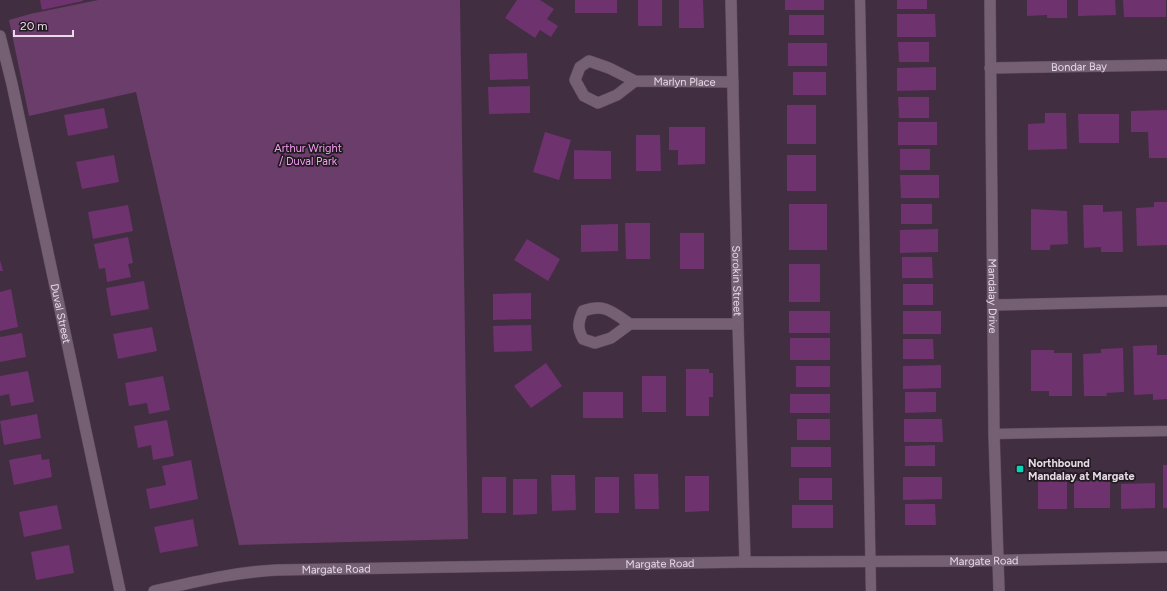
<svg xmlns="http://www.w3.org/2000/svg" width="1167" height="591" font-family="Figtree,sans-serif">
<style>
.green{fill:#6a3d6a}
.building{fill:#6e326e}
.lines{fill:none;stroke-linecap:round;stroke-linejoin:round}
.service-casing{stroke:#5d4d5d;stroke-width:11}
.minor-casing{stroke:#5d4d5d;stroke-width:12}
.tertiary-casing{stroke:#5d4d5d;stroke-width:12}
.service{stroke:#745f73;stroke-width:10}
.minor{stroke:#745f73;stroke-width:11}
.tertiary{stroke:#745f73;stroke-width:11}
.poi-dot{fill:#06d5b6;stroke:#231a22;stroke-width:1.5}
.labels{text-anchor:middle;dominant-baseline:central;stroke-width:3.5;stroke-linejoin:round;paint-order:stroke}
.street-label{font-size:11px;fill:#e7dbe7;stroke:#231a22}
.park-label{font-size:11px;fill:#f59ff4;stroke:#231a22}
.poi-label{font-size:11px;font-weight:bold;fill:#e7dbe7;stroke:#231a22;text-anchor:start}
</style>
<rect width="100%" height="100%" fill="#412e41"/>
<!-- green -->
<path class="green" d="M98 0H460L468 539 239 545 136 92 29 116 9 20 30 14Z"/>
<!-- building -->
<path class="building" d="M40 0H83V1L42 10Z
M517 0H540L554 9 547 19 558 26 551 37 540 30 535 38 505 18Z
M575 0H617V13H575Z
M638 0H662V26H638Z
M679 0H703L704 28H679Z
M785 0H824V10H785Z
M897 0H927V9H897Z
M1027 0H1067V18H1047V15L1027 16Z
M1078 0H1115L1116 15 1078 16Z
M1123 0H1166V17H1124Z
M897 14H935L936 37H897Z
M789 15H824V35H789Z
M898 42H929V62H899Z
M788 43H827V66H788Z
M527 53 528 79 490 80 489 54Z
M936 67V90L897 91V68Z
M793 72H826V95H793Z
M530 86V113L489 114 488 87Z
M898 97H929V118H899Z
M787 105H816V144H787Z
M104 108 108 128 68 136 64 115Z
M1167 110V158H1149L1148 132H1131V111Z
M1045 113H1066L1067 149 1028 150V124L1045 123Z
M1078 114H1119V143H1079Z
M898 122H937V145H898Z
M669 127H705V164L678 165V150H669Z
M545 132 571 140 559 180 533 172Z
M636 135H660L661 171H636Z
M900 149H930V170H900Z
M574 150 611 151V179H574Z
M114 155 119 182 82 189 76 162Z
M787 155H816V191H787Z
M900 175H939V198H901Z
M1154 202H1167V245L1137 246 1136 208 1154 207Z
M789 204H827V250H789Z
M901 204H932V224H901Z
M128 205 133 231 93 239 88 212Z
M1083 205H1103V212L1122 211 1123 252H1101V247L1084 248Z
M1031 209 1067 211 1068 244 1050 245V250H1031Z
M625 223H650V259H626Z
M618 224V251L581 252V225Z
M938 229V252L900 253V230Z
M680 233H704V269H680Z
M128 237 133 263 128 264 131 277 107 282 105 268 99 269 94 244Z
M527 239 560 259 548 281 514 260Z
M902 257H932L933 278H902Z
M0 260 3 271H0Z
M789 264H820V302H789Z
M144 281 149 309 111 316 106 288Z
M903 284H933V305H903Z
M11 289 18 327 0 331V292Z
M531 293V319L493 320V294Z
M789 311H830V333H789Z
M903 311H941V334H903Z
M531 325 532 351 494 352 493 326Z
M152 327 157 351 118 359 113 334Z
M22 333 26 357 0 362V337Z
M790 338H830V360H790Z
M903 339H933L934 359H903Z
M1157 345V355H1167V399L1153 400V394L1134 395 1133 346Z
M1123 348 1124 392 1106 393 1107 396H1084L1083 354 1101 353V349Z
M1031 350H1054V353H1072V396H1049V391H1031Z
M546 363 562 386 531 408 514 386Z
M941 365V388L903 389V366Z
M796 366H830V387H796Z
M686 369H709V373H713V397H709V416H686Z
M28 371 34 402 11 406 9 394 0 396V376Z
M163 376 170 410 149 414 147 403 129 406 125 383Z
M642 376H666V412H642Z
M583 392H623V418H583Z
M905 392H936V412L905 413Z
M790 394H830V413H790Z
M37 414 41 438 4 445 0 421Z
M797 419H830V440H797Z
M904 419H942L943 442H904Z
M167 420 174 456 153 460 151 445 138 448 134 426Z
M935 445V466H905V446Z
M791 447H831V467H791Z
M41 454 42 460 49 459 52 477 14 485 9 460Z
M191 460 198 499 150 509 146 489 166 485 162 466Z
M1163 465H1167V508H1163Z
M1038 473H1067V509H1038Z
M634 474H658L659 509H635Z
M551 475H575L576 510 552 511Z
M685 476H709V511L685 512Z
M482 477H506V513H482Z
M595 477H619V513H595Z
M903 477H942V499L903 500Z
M799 478H832V500H799Z
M513 479H537V514L513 515Z
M1074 481H1110V508H1074Z
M1155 483V508L1121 509V484Z
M905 504H935L936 525H905Z
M57 505 62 529 24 537 19 512Z
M792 505H833V528H792Z
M193 519 198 546 160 553 154 527Z
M69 545 74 573 36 580 31 552Z"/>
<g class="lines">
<!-- service casing -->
<g class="service-casing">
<path id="service" d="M860 0 871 591
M994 434 1167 431"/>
</g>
<!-- minor casing -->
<g class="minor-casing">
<g id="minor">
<path id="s1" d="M731 0 738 324 745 562"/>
<path id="s2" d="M0 36 12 84 120 591"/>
<path id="s3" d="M990 68 1167 65"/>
<path id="s4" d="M635 81 617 95 598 103 584 96 575 80 580 67 589 61 609 68 635 81 733 82"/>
<path d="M993 305 1167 301"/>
<path d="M630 324C612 312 605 303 583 311 578 322 577 328 583 339L595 343 611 338 630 324H738"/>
<path id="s5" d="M154 591C195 582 235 572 277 570L745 562 970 561 1167 557"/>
</g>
</g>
<!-- tertiary casing -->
<g class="tertiary-casing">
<g id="tertiary">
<path id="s6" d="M990 0 994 434 999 591"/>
</g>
</g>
<!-- service -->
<use href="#service" class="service"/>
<!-- minor -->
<use href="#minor" class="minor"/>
<!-- tertiary -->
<use href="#tertiary" class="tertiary"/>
</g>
<!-- markers -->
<rect class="poi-dot" x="1016" y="465" width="8" height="8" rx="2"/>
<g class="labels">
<!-- street labels -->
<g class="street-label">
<text stroke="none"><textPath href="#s3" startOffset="89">Bondar Bay</textPath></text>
<text stroke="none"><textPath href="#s4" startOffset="202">Marlyn Place</textPath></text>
<text stroke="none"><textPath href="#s1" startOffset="281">Sorokin Street</textPath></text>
<text stroke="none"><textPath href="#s6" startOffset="296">Mandalay Drive</textPath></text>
<text stroke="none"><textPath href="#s2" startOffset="284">Duval Street</textPath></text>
<text stroke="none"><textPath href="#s5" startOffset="832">Margate Road</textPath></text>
<text stroke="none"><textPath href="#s5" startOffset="508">Margate Road</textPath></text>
<text stroke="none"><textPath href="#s5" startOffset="184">Margate Road</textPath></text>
</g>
<!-- park labels -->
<g class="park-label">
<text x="308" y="148">Arthur Wright<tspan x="308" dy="13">/ Duval Park</tspan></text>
</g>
<!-- poi labels -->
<g class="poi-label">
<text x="1028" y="463">Northbound<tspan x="1028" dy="13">Mandalay at Margate</tspan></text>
</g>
</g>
<!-- scale -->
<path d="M14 30v6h59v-6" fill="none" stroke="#e7dbe7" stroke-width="2"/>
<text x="20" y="30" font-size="12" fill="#e7dbe7" stroke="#231a22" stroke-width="3" paint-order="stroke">20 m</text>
</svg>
